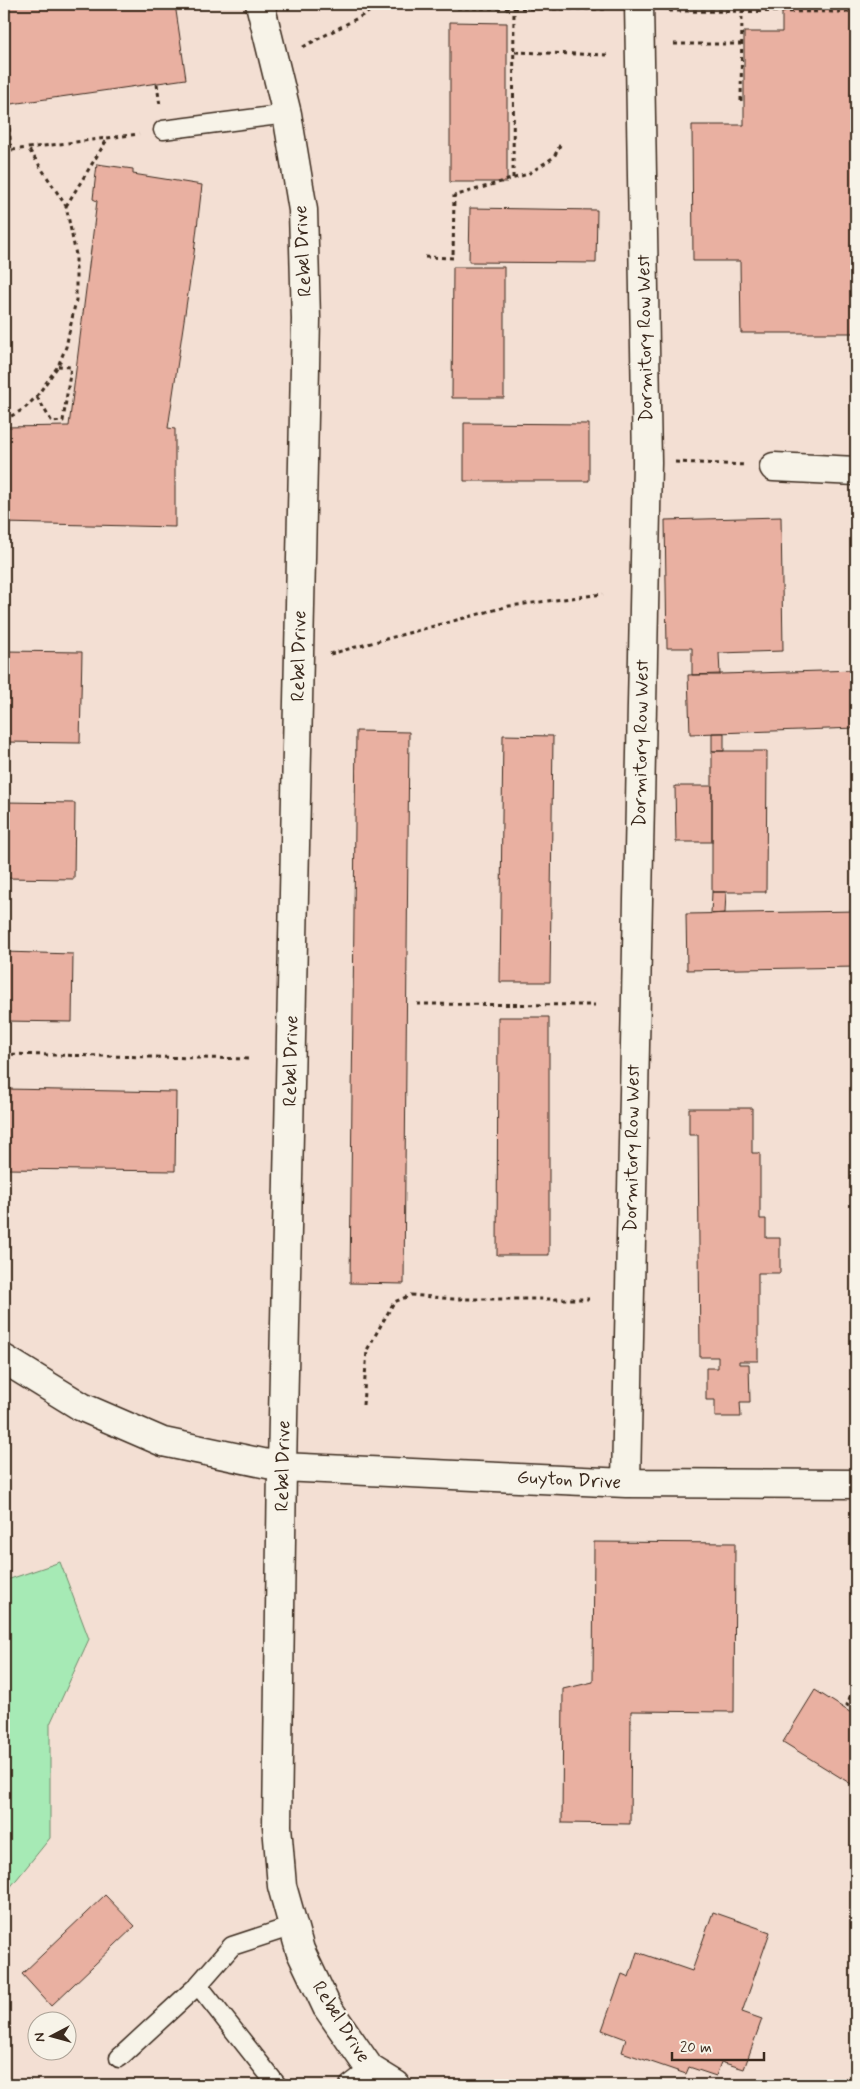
<svg xmlns="http://www.w3.org/2000/svg" width="860" height="2089" font-family="Mynerve,sans-serif">
<style>
.built{fill:#f3dfd3;fill-rule:evenodd}
.green{fill:#a6eab5;stroke:#708a6a}
.building{fill:#e9b0a1;stroke:#3b2a1e}
.lines{fill:none;stroke-linecap:round;stroke-linejoin:round}
.service-casing{stroke:#3b2a1e;stroke-width:21}
.minor-casing{stroke:#3b2a1e;stroke-width:31}
.path{stroke:#3b2a1e;stroke-width:3;stroke-dasharray:4 4;stroke-linecap:butt}
.service{stroke:#f7f3e8;stroke-width:18}
.minor{stroke:#f7f3e8;stroke-width:28}
.labels{text-anchor:middle;dominant-baseline:central;stroke-width:4.5;stroke-linejoin:round;paint-order:stroke}
.street-label{font-size:19px;fill:#3b2a1e;stroke:#f7f3e8}
</style>
<rect width="100%" height="100%" fill="#f7f3e8"/>
<filter id="ink" filterUnits="userSpaceOnUse"><feTurbulence type="fractalNoise" baseFrequency=".02" numOctaves="2"/><feDisplacementMap in="SourceGraphic" scale="10" xChannelSelector="R" yChannelSelector="G"/><feConvolveMatrix kernelMatrix="1 2 1 2 8 2 1 2 1" color-interpolation-filters="sRGB"/></filter>
<g filter="url(#ink)">
<!-- built -->
<path class="built" d="M4 4H856V2085H4ZM38 2022H68V2052H38Z"/>
<!-- green -->
<path class="green" d="M60 1562 89 1639 50 1724V1838L4 1895V1581Z"/>
<!-- building -->
<path class="building" d="M16 4H175L186 79 4 105V5Z
M782 4H856V333H741L740 261H693L692 125H744V32H782Z
M450 22 507 23V182H450Z
M97 164 133 169V174L202 185 194 253 168 428 175 429V527L4 523V427L69 426 97 201 93 199Z
M470 208 597 210 596 263 469 262Z
M453 267H504V398H452Z
M464 423 589 424V481H464Z
M781 517 783 651 719 653 720 675H692V648H667L665 520Z
M4 651 82 652 80 743 4 742Z
M856 670V728L690 734 688 675Z
M356 731 409 732 404 1284 350 1283Z
M712 733H724V751H712Z
M503 735 553 736 550 982H500Z
M712 751H767L766 892H712Z
M675 786H712V842H676Z
M4 802 75 803 74 879 4 878Z
M712 892H726L725 913 711 914Z
M856 911V967L687 970 686 914Z
M4 952 73 954 72 1022 4 1021Z
M498 1017H549V1255H497Z
M4 1089 176 1092 175 1171 4 1169Z
M689 1108H752V1153H760V1219H766V1238H780V1273H758V1361H739V1364H749L750 1402H740L741 1417H715V1400H706V1368H718V1357H700L698 1135H689Z
M594 1542 735 1543 734 1712 631 1711 630 1824 562 1823 563 1689 593 1682Z
M815 1690 856 1716V1787L783 1742Z
M105 1895 135 1926 51 2006 22 1974Z
M713 1912 770 1932 742 2012 762 2019 744 2069 721 2062 716 2076 689 2067 686 2074 622 2052 626 2039 602 2030 622 1974 629 1977 637 1952 692 1971Z"/>
<g class="lines">
<!-- service casing -->
<g class="service-casing">
<path id="service" d="M163 130 287 114
M119 2058 198 1985
M277 2085 198 1985 232 1946 293 1926
M349 2085 370 2069"/>
</g>
<!-- minor casing -->
<g class="minor-casing">
<path id="minor" d="M260 4 287 114 303 210 306 319 282 1467 277 1826 282 1886 300 1950 327 2007 370 2069 396 2085
M774 467 856 471
M4 1359 82 1407 163 1442 282 1467 626 1483 856 1484
M626 1483 647 462 639 4"/>
</g>
<!-- path -->
<path class="path" d="M457 8 606 9
M669 11 856 12
M674 44H741
M303 47 369 12
M515 52 607 55
M157 84 160 106
M741 101 742 11
M7 104 11 150
M4 151 139 134
M513 178 514 8
M66 206 108 138
M425 257 453 258 454 196 528 174 554 157 560 145
M37 397 52 422 63 421 71 367 58 366
M4 420 24 409 37 396 58 366 66 347 76 300V255L66 206 28 148
M675 462 746 465
M330 654 509 606 603 594
M417 1004 595 1005
M4 1054 251 1059
M363 1405 367 1350 394 1302 411 1295 453 1299H589
M856 1681 847 1705 856 1710"/>
<!-- service -->
<use href="#service" class="service"/>
<!-- minor -->
<use href="#minor" class="minor"/>
</g>
</g>
<g class="labels">
<!-- street labels -->
<g class="street-label">
<text transform="translate(303 251) rotate(-93)">Rebel Drive</text>
<text transform="translate(645 338) rotate(-91)">Dormitory Row West</text>
<text transform="translate(299 656) rotate(-89)">Rebel Drive</text>
<text transform="translate(641 743) rotate(-89)">Dormitory Row West</text>
<text transform="translate(291 1061) rotate(-89)">Rebel Drive</text>
<text transform="translate(632 1148) rotate(-89)">Dormitory Row West</text>
<text transform="translate(283 1466) rotate(-89)">Rebel Drive</text>
<text transform="translate(569 1480) rotate(3)">Guyton Drive</text>
<text transform="translate(341 2022) rotate(58)">Rebel Drive</text>
</g>
</g>
<!-- margin -->
<rect width="860" height="2089" fill="none" stroke="#f7f3e8" stroke-width="20"/>
<rect x="10" y="10" width="840" height="2069" fill="none" stroke="#3b2a1e" stroke-width="2" filter="url(#ink)"/>
<!-- north arrow -->
<g transform="translate(52 2036) rotate(264)"><circle r="24" fill="#f7f3e8" stroke="#aca397"/>
<path d="M0-4L9 19L0 12L-9 19Z" fill="#3b2a1e"/>
<text y="-8" font-size="14" font-weight="bold" text-anchor="middle" fill="#3b2a1e">N</text>
</g>
<!-- scale -->
<path d="M672 2052v8h92v-8" fill="none" stroke="#3b2a1e" stroke-width="2.5"/>
<text x="680" y="2052" font-size="15" fill="#3b2a1e" stroke="#f7f3e8" stroke-width="4" paint-order="stroke">20 m</text>
</svg>
